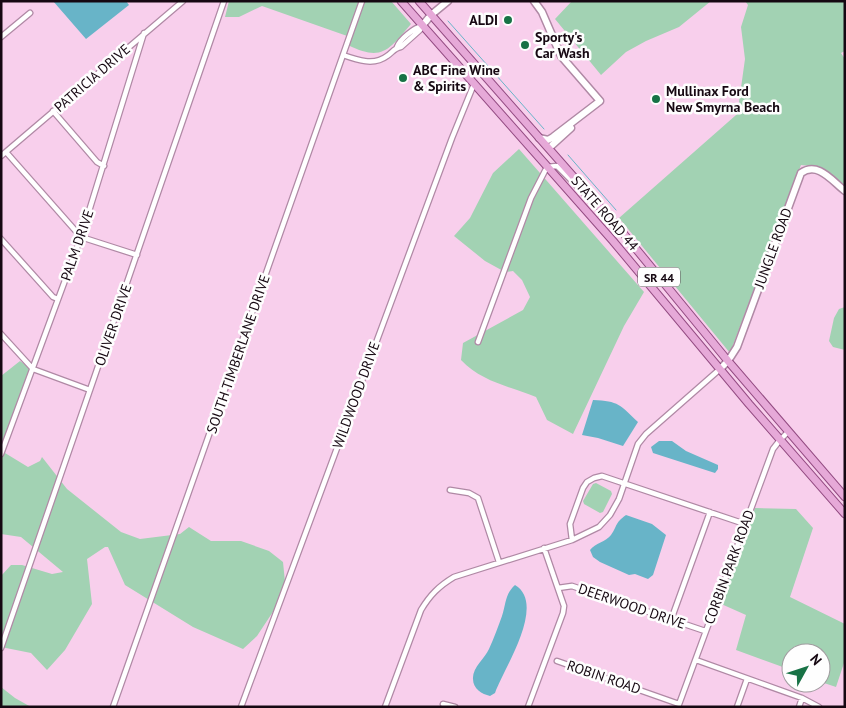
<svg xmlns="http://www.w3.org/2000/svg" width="846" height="708" font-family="'PT Sans',sans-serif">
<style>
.green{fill:#a2d2b3}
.water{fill:#68b4c8}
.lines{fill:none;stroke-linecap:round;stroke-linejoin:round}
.stream{stroke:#68b4c8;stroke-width:1}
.street-casing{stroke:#b089a5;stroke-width:7}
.secondary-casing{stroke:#b089a5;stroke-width:9}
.primary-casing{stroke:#934b82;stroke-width:9}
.street{stroke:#fff;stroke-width:4.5}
.secondary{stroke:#fff;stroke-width:6}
.primary{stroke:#e6a9d8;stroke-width:7}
.poi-dot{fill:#187246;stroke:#fefefe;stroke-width:2}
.labels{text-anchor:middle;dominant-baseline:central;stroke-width:5;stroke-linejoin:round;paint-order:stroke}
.shield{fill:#fefefe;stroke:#5c5259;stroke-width:1}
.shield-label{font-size:12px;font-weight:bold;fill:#160812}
.poi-label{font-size:14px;font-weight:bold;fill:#160812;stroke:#fefefe;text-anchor:start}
.street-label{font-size:14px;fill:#160812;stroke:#fefefe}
</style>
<rect width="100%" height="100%" fill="#f8cfec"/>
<!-- green -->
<path class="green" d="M229 1H391L411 24C389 50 382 62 348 45L350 37 262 6 239 17H225Z
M572 1H711L679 27 646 41 626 52 601 75 555 19Z
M745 1H845V51L841 53 845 59V187L819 167 801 165 730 353 619 218 744 108 739 102 745 59 741 27 748 5Z
M519 149 644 292 624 326 573 434 547 420 536 397C509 386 482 382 461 360L463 343 523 310 530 297 522 280 513 271 505 272 485 261 454 236 470 218 493 173Z
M845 307V350L833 347 829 341 834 318 839 309Z
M20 361 30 368 5 453 28 467 40 461 42 457 67 489 121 532 140 539 180 534 189 527 211 541H241L269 551 283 562 286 592 257 636 243 649 193 627 125 585 108 547H105L87 559 92 604 65 650 47 670 31 653 1 647V576L11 565H22L52 574 63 572 21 537 1 534V376Z
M596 483 611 491 612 494 603 512 600 513 584 504 583 501 593 484Z
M755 508 796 509 813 528 790 597 845 624V660L836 687 821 682V653H791V670L736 650 746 615 719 603Z
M1 687 15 698 31 707H1Z"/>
<!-- water -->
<path class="water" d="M53 1H126L129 5 86 39Z
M593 400C619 401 620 405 638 422L623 446 598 438 582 435Z
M659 441H672L686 451 718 465V469L715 473 653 453 651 447Z
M626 515 652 524 666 535 653 575 648 579 635 574 629 575 600 562 593 557 590 550C595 543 606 542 611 535 618 525 614 524 626 515Z
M515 585C547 604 504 668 495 693L490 696C482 694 473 689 473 679 472 668 485 658 489 649 494 638 498 627 502 616 506 604 505 594 515 585Z"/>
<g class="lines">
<!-- stream -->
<path class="stream" d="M448 21 544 129
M568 155 616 210"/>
<!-- street casing -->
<g class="street-casing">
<path id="street" d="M1 37 30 13
M397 47C400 39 414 28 422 26
M343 55C357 60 374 66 387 56 392 53 394 48 401 47L420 30 422 26
M53 111 97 162 104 166
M6 152 81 237 137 255
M1 156 183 1
M1 239 53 297 58 299
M1 334 33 369 90 390
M478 342 531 198 547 167 557 166 583 192
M1 454 81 237 144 33
M450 490 469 493 478 498 499 562
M572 540 570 524 583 488 587 482 594 478 602 476 745 524
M558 588 572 586 705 631
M671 620 710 512
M1 648 224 1
M696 660 802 698 819 707
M557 661 679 704
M443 704 455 707
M113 707 362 1
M241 707 452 138 474 84
M385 707 421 610C430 595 439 586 454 577L572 540 599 527 610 515 619 499 638 444 646 434 720 369
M528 707 563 613 564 606 544 548
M678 707 773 449 780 440 788 432
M737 707 747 679
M799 707 802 698"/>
</g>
<!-- secondary casing -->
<g class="secondary-casing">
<path id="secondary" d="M534 1 542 12 561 56 600 101 553 137 548 140 539 138
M422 26 431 15 448 1
M549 148 571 128
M720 369 728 361 737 347 801 173C818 161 832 181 845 191"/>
</g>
<!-- primary casing -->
<g class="primary-casing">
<path id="primary" d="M401 1 613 241 749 404 845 514
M419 1 623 233 728 361 845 497"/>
</g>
<!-- street -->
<use href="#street" class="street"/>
<!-- secondary -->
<use href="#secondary" class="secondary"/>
<!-- primary -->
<use href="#primary" class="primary"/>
</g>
<!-- markers -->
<g class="poi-dot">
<circle cx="508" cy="20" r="5"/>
<circle cx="525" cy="45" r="5"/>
<circle cx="403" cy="78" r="5"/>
<circle cx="656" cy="99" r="5"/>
</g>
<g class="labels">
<!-- shield labels -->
<rect class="shield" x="638" y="267.5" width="42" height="19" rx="4"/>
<g class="shield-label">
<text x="659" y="277">SR 44</text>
</g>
<!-- poi labels -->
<g class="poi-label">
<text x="498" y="20" text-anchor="end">ALDI</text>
<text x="535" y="37">Sporty's<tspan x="535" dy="16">Car Wash</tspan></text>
<text x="413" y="70">ABC Fine Wine<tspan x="413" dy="16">&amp; Spirits</tspan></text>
<text x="666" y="91">Mullinax Ford<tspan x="666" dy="16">New Smyrna Beach</tspan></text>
</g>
<!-- street labels -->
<g class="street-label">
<text transform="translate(92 78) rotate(-41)">PATRICIA DRIVE</text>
<text transform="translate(605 213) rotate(49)">STATE ROAD 44</text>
<text transform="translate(77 245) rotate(-71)">PALM DRIVE</text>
<text transform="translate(773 248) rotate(-70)">JUNGLE ROAD</text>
<text transform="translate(113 325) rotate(-71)">OLIVER DRIVE</text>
<text transform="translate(238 354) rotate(-71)">SOUTH TIMBERLANE DRIVE</text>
<text transform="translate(356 395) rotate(-70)">WILDWOOD DRIVE</text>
<text transform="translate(729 567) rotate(-70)">CORBIN PARK ROAD</text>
<text transform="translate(632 606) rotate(19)">DEERWOOD DRIVE</text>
<text transform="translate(604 677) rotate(19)">ROBIN ROAD</text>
</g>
</g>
<!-- border -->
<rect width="846" height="708" fill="none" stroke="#160812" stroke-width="5"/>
<!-- north arrow -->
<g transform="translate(806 668) rotate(50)"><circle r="24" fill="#fefefe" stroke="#a19ca0"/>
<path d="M0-4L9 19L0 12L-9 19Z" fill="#187246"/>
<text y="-8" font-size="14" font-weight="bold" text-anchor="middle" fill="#160812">N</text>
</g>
</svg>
